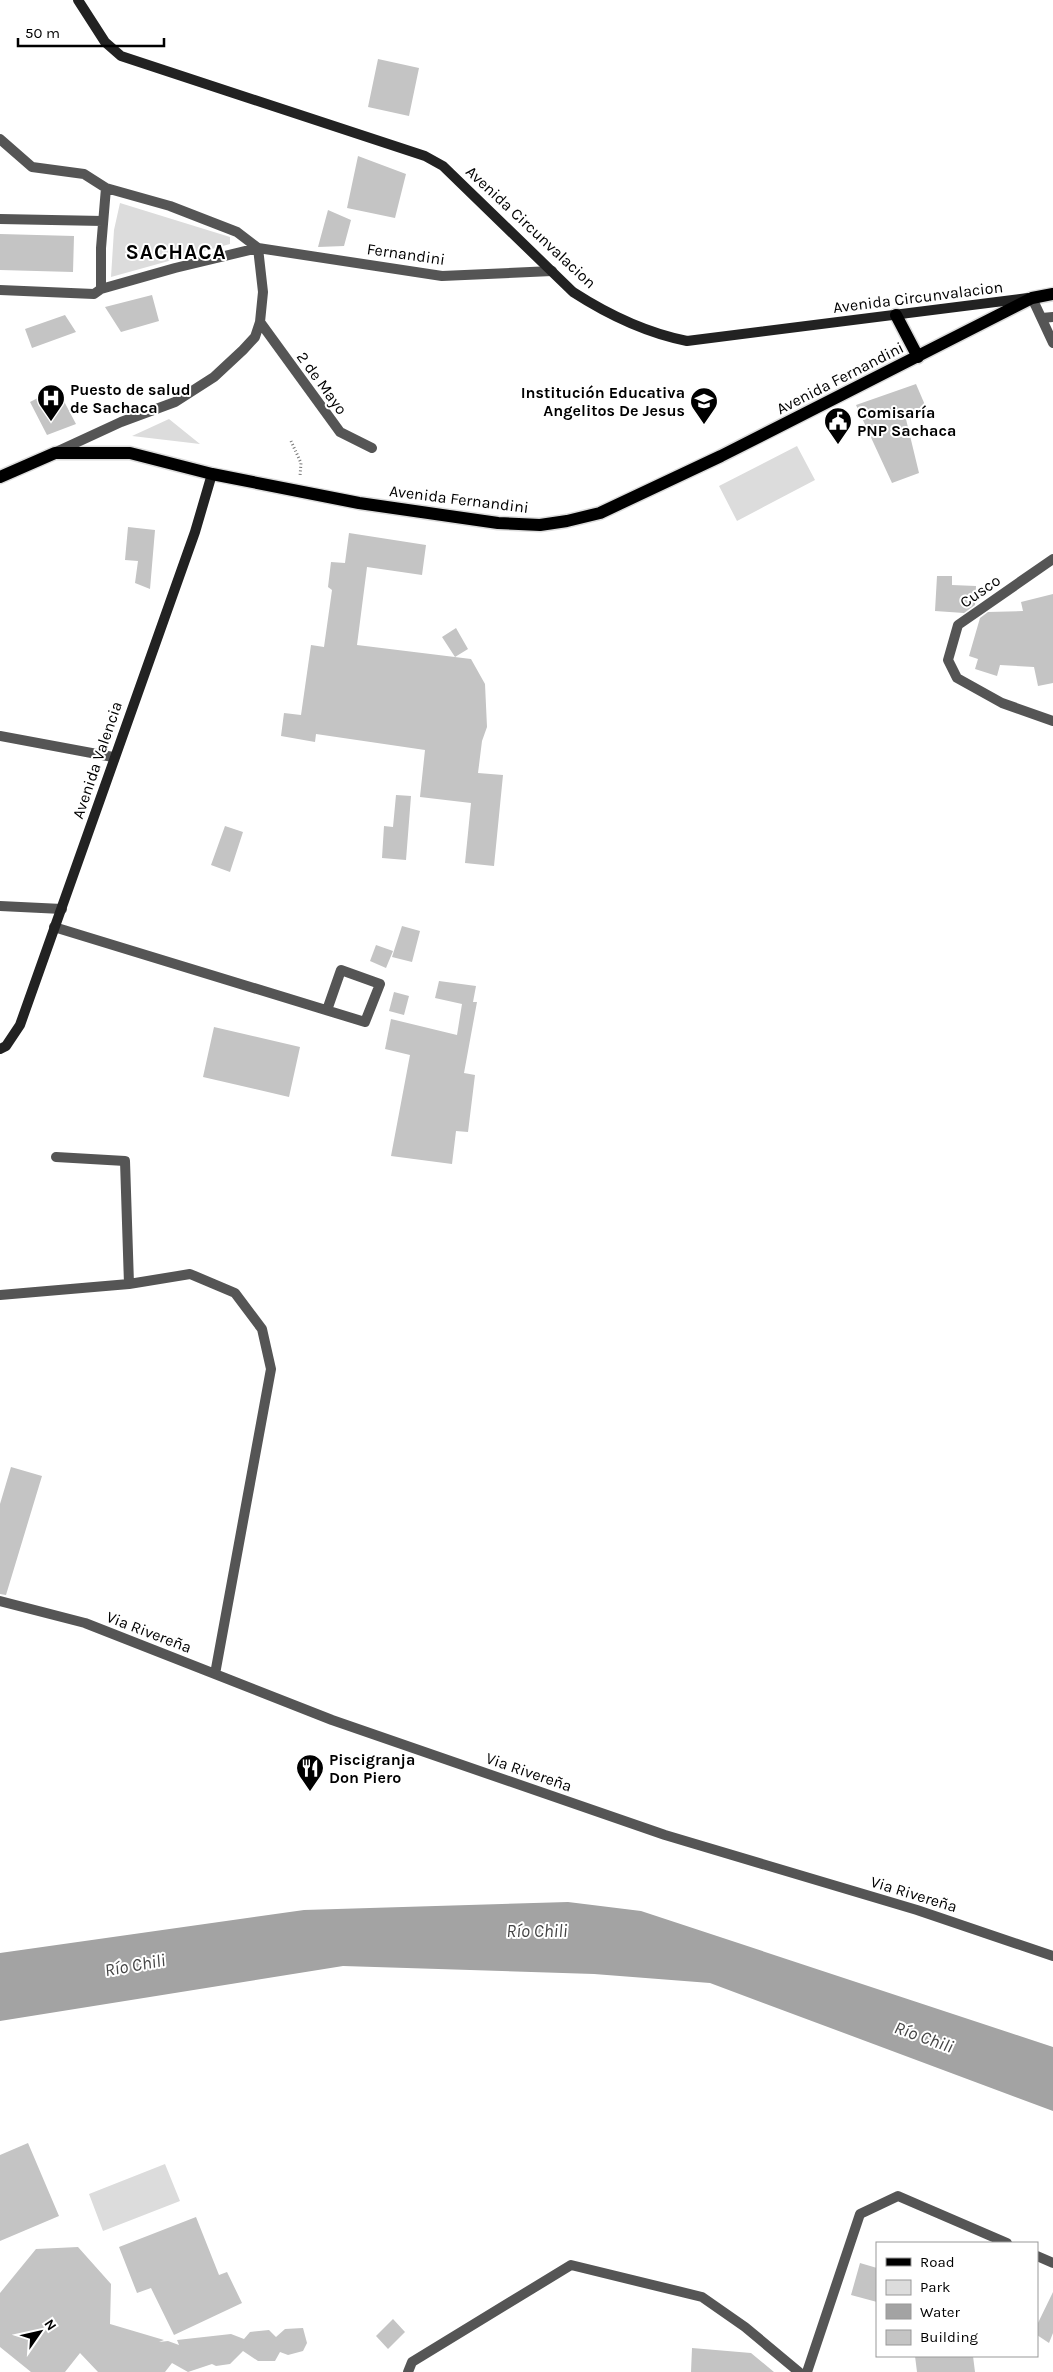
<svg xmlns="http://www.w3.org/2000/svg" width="1053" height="2372" font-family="Karla,sans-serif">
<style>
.green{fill:#dcdcdc}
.water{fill:#a3a3a3}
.building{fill:#c4c4c4}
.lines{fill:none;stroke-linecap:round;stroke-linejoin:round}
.primary-casing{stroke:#dbdbdb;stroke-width:15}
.path{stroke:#777;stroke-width:3;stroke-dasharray:1 2.5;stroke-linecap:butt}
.lane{stroke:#555;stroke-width:10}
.street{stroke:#555;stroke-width:10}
.secondary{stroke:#222;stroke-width:10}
.primary{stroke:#000;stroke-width:12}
.labels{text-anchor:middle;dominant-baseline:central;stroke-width:4;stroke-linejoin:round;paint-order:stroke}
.street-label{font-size:16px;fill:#000;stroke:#fff}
.poi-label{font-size:16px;font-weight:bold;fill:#000;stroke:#fff;text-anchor:start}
.water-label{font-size:18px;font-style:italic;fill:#444;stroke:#fff}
.district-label{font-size:21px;font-weight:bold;letter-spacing:1px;fill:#000;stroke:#fff}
</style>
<rect width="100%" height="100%" fill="#fff"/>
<!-- green -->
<path class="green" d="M120 203 230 237V244L111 277 114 230Z
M169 419 200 444 132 436Z
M797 446 815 480 737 521 719 486Z
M165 2164 180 2201 103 2231 89 2194Z"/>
<!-- water -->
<path class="water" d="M568 1902 641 1911 1053 2047V2111L710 1983 594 1974 343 1966 0 2021V1953L304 1910Z"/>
<!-- building -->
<path class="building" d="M378 59 419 68 409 116 368 107Z
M358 156 406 174 395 218 347 208Z
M328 210 351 220 344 246 318 247Z
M0 234 74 236 73 272 0 270Z
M152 295 159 321 121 332 105 307Z
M65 315 76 332 32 348 25 329Z
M916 384 928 412 905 415 919 473 892 483 856 405Z
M57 388 76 424 47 435 30 402Z
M128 527 155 530 150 589 135 583 138 561 125 560Z
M349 533 426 545 422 575 367 567 357 645 471 659 485 684 487 727 482 741 478 773 503 775 494 866 465 863 471 803 420 797 425 750 316 734 315 742 281 736 284 713 301 715 311 645 324 647 332 590 328 587 331 562 345 563Z
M937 576H952V585L976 586 975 605 964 613 935 611Z
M1053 594V683L1038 686 1034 667 1000 665 997 676 975 669 978 659 969 656 980 618 988 612 1023 611 1021 602Z
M456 628 468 649 455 657 442 637Z
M396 795 411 796 406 860 382 858 384 826 393 827Z
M225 826 243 832 230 872 211 865Z
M402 926 420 931 412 962 392 957Z
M376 945 393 951 386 968 370 961Z
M439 981 476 986 473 1002H477L464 1073 475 1075 468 1132 456 1131 452 1164 391 1156 410 1055 385 1049 391 1019 457 1035 462 1004 435 998Z
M394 992 409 996 404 1015 389 1011Z
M214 1027 300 1047 289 1097 203 1077Z
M11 1467 42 1476 6 1595 0 1594V1504Z
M28 2143 59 2216 0 2241V2155Z
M196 2217 219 2275 227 2272 242 2303 174 2335 151 2288 137 2293 119 2247Z
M78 2247 111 2284 110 2324 164 2340 159 2342 168 2341 179 2345 177 2340 231 2334 244 2339 250 2332 269 2330 276 2337 285 2329 303 2328 307 2343 303 2351 288 2355 280 2352 275 2361H258L243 2351 230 2364 216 2366 212 2364 188 2372 172 2363 165 2372H98L80 2353 65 2372H31L0 2347V2293L36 2249Z
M860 2263 877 2268V2302L851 2295Z
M1053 2292V2333L1049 2343 1037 2335V2325Z
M393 2319 405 2332 388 2349 376 2336Z
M692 2348 751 2353 774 2372H691Z
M915 2356H973L975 2372H917Z"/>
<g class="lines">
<!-- primary casing -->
<g class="primary-casing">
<path id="primary" d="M896 315 918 357
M0 477 55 453H130L212 474 359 503 498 523 540 525 567 521 600 513 721 456 1032 298 1053 294"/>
</g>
<!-- path -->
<path class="path" d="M291 441 301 463 300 476"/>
<!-- lane -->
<path class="lane" d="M1042 318 1053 317
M1037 2256 1053 2263
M408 2372 412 2362 571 2265 702 2297 745 2327 799 2372
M807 2372 860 2214 898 2196 1007 2243"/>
<!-- street -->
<path class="street" d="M0 139 32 167 84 174 106 188 170 206 237 232 258 248 263 292 260 322 255 337 243 350 214 377 175 402 121 422 56 452
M0 219 103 221
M101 289V248L106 188
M0 290 94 294 101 289 175 268 258 248 442 276 552 271
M1032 298 1053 343
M260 322 340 432 372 448
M1053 559 958 625 948 660 957 678 1002 703 1053 721
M0 736 113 757
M0 906 62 909
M54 927 365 1022 380 984 341 970 327 1010
M56 1157 125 1161 129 1284
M0 1295 129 1284 190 1274 235 1293 262 1329 271 1369 215 1674
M0 1601 85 1623 332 1720 665 1835 917 1910 1053 1956"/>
<!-- secondary -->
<path class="secondary" d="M78 0 105 42 121 56 425 156 443 166 573 292C607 314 647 333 687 341L1028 298
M0 1049 6 1046 20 1025 195 532 212 474"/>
<!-- primary -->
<use href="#primary" class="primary"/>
</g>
<!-- icons -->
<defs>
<g id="hospital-pin" transform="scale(1.4375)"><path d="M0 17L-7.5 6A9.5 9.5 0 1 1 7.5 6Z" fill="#000" stroke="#fff"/><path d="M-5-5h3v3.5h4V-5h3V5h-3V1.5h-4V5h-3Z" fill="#fff"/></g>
<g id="school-pin" transform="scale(1.4375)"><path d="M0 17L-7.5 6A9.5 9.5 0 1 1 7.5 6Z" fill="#000" stroke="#fff"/><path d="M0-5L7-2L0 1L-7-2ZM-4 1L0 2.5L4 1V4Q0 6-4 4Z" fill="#fff"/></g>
<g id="civic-pin" transform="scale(1.4375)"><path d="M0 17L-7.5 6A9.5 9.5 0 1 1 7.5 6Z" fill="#000" stroke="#fff"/><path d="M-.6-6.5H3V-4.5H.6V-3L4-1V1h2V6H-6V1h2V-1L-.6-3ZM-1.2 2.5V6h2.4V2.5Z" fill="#fff"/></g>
<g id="restaurant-pin" transform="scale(1.4375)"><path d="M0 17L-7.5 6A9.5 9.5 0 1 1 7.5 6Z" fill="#000" stroke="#fff"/><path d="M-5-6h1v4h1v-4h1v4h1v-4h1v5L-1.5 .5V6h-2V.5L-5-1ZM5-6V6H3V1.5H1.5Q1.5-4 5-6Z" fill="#fff"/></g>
</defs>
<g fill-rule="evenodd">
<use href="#hospital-pin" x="51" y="398"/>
<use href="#school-pin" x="704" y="401"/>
<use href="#civic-pin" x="838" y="421"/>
<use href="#restaurant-pin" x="310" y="1768"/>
</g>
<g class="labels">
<!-- street labels -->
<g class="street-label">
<text transform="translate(531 227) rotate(43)">Avenida Circunvalacion</text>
<text transform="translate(406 254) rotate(8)">Fernandini</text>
<text transform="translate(918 297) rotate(-7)">Avenida Circunvalacion</text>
<text transform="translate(840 378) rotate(-27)">Avenida Fernandini</text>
<text transform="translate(322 383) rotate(54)">2 de Mayo</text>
<text transform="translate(459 499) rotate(7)">Avenida Fernandini</text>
<text transform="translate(980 591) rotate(-35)">Cusco</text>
<text transform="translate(97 760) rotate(-71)">Avenida Valencia</text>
<text transform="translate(149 1632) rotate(21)">Via Rivereña</text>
<text transform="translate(529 1772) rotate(19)">Via Rivereña</text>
<text transform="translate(914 1894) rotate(17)">Via Rivereña</text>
</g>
<!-- poi labels -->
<g class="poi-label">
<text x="70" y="389">Puesto de salud<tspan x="70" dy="18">de Sachaca</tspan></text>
<text x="685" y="392" text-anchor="end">Institución Educativa<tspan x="685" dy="18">Angelitos De Jesus</tspan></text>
<text x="857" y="412">Comisaría<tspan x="857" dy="18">PNP Sachaca</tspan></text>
<text x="329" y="1759">Piscigranja<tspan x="329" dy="18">Don Piero</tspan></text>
</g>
<!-- water labels -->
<g class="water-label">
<text x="537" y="1931">Río Chili</text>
<text transform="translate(135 1965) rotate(-10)">Río Chili</text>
<text transform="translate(924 2037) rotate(20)">Río Chili</text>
</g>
<!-- district labels -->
<g class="district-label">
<text x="176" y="252">SACHACA</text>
</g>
</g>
<!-- legend -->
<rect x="876" y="2242" width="162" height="115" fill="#ffffff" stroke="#999999"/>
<rect x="886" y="2258" width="25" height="8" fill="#000000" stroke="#999999"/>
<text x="920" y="2267" font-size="15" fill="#000000">Road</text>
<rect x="886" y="2280" width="25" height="15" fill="#dcdcdc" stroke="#999999"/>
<text x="920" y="2292" font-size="15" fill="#000000">Park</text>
<rect x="886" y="2304" width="25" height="15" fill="#a3a3a3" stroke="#999999"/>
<text x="920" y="2317" font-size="15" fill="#000000">Water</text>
<rect x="886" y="2330" width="25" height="15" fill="#c4c4c4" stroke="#999999"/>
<text x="920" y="2342" font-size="15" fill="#000000">Building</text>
<!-- north arrow -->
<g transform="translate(40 2332) rotate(56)" stroke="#ffffff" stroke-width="4" paint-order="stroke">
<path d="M0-4L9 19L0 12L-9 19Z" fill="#000000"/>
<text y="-8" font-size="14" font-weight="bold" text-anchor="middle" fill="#000000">N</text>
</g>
<!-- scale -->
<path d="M18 38v8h146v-8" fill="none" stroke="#000000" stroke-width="2.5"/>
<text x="25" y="38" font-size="15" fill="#000000" stroke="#ffffff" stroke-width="4" paint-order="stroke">50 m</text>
</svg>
